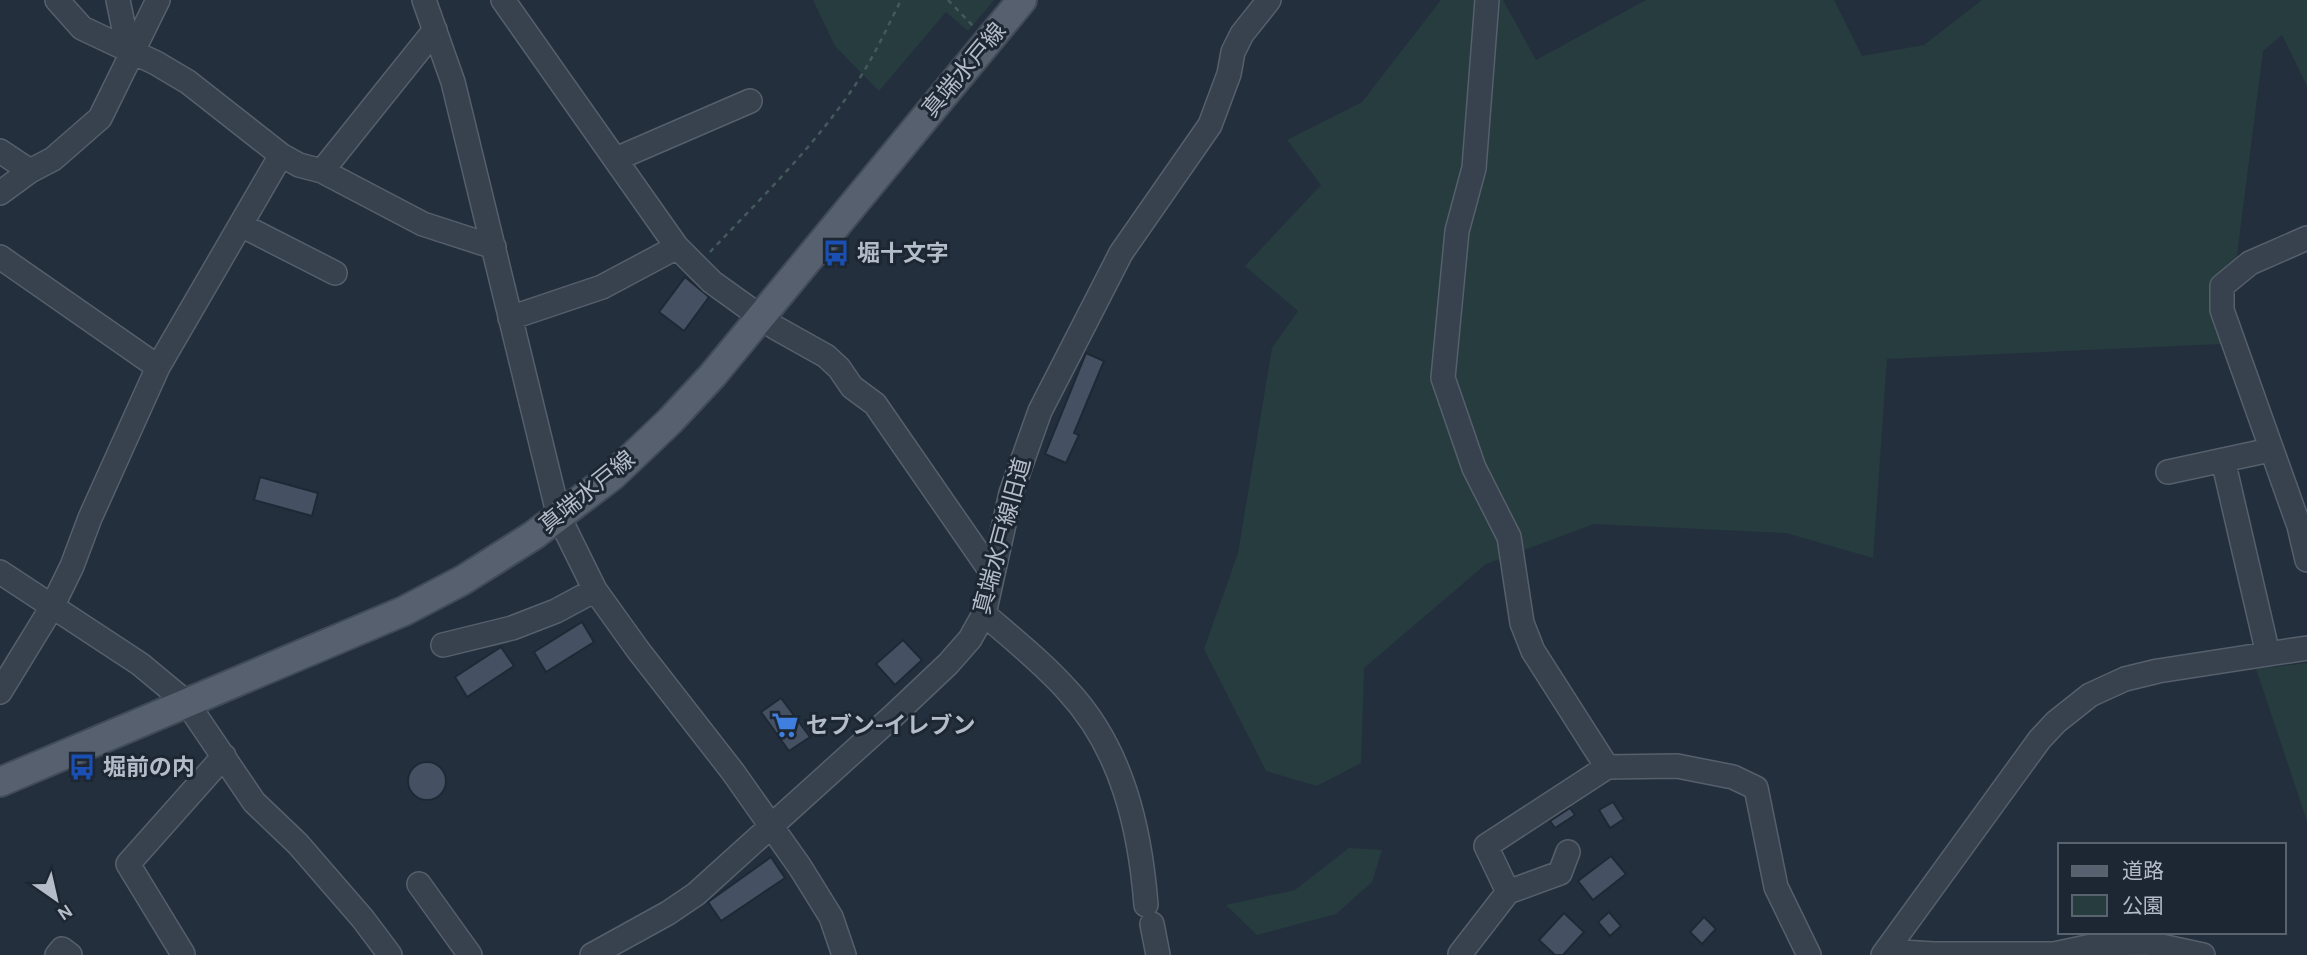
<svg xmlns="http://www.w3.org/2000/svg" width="2307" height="955" font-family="Karla,'Noto Sans JP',sans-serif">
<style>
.green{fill:#263c3f}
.building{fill:#455162;stroke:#1f2835;stroke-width:2}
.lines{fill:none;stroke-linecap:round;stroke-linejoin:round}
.minor-casing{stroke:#565f6c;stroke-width:26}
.major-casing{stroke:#414a57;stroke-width:32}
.path{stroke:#44595c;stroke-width:2.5;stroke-dasharray:5 5;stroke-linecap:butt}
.minor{stroke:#38414e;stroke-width:23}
.major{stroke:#56606e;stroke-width:28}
.labels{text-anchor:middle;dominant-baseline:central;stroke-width:6;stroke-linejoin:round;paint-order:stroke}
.street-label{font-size:23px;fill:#b4bcc9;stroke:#1d2633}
.poi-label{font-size:23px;font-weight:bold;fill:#b4bcc9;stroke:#1d2633;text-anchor:start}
</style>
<rect width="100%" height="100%" fill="#242f3e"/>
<!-- green -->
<path class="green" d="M813 0H994L968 31 946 12 879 91 835 46Z
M1441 0H1503L1536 60 1646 0H1834L1862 56 1924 45 1982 0H2307V86L2282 35 2263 51 2236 263 2212 285 2221 344 1887 359 1873 558 1786 533 1594 524 1486 564 1364 668 1361 763 1317 786 1266 771 1204 649 1238 553 1272 348 1298 311 1245 266 1321 185 1287 140 1362 102Z
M2307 663V821L2256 669Z
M1349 848 1382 850 1372 882 1336 914 1257 935 1226 905 1295 890Z"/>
<!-- building -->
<path class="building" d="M685 277 709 297 684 331 659 312Z
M1086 353 1104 361 1074 433 1079 435 1066 463 1045 454Z
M260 477 318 493 312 516 254 500Z
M582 622 594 642 546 672 534 652Z
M903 640 922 660 895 685 876 664Z
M501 647 514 666 467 697 455 677Z
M781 698 810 737 789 751 761 712Z
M408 781a19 19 0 1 1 38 0a19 19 0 1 1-38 0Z
M1613 802 1624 819 1610 828 1599 810Z
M1570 808 1575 815 1555 828 1550 821Z
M1611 856 1626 874 1593 900 1578 881Z
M771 857 785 878 721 921 708 902Z
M1609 912 1621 926 1610 936 1598 922Z
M1564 913 1584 932 1563 955H1555L1539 940Z
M1704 917 1716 929 1702 944 1690 932Z"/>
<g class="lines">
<!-- minor casing -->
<g class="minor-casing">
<path id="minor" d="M57 0 82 28 156 63 188 82 281 155 299 165 322 171 423 224 494 247
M118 0 124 29 133 51
M424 0 453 82 559 517 595 590 638 650 733 772 800 867 831 917 844 955
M503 0 677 247 712 282 776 328 826 356 839 368 852 387 875 404 992 573
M1487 0 1474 168 1457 231 1443 378 1474 468 1509 537 1522 623 1533 651 1607 767
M0 151 30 171
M616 159 750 101
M322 171 435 30
M0 193 30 171 53 159 100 118 158 0
M241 225 335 273
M2307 238 2250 263 2222 286V310L2299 526 2307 560
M0 257 158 367
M510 318 602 287 677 247
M2223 460 2268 654
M2168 472 2270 450
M0 572 140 664 187 703 254 802 298 844 363 919 390 955
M984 614C1013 639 1043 663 1068 691 1122 749 1140 828 1146 905
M443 645 512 628 556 611 595 590
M0 692 52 607 72 566 90 518 158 367 281 155
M419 884 470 955
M1508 892 1486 846 1607 767 1677 766 1733 777 1756 788 1776 887 1809 955
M1152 924 1158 955
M1886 951 1934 954H2054L2101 944 2147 943 2203 955
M183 954 128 864 224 756
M57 955 62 949 70 955
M592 955 668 913 696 894 893 716 948 664 970 639 984 614 1011 493 1040 411 1121 253 1210 125 1229 74 1233 52 1242 34 1269 0
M1461 955 1460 954 1508 892 1560 873 1568 852
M1883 955 2040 739 2056 722 2090 695 2125 679 2158 671 2307 648"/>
</g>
<!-- major casing -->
<g class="major-casing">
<path id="major" d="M0 782 404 611 463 580 534 535 612 476 670 421 712 376 1022 0"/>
</g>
<!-- path -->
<path class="path" d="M948 0 973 26
M710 252C758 201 809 152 849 94 870 65 885 32 901 0"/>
<!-- minor -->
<use href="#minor" class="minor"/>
<!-- major -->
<use href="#major" class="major"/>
</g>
<!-- icons -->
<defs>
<g id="bus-bare" transform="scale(2.1)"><path d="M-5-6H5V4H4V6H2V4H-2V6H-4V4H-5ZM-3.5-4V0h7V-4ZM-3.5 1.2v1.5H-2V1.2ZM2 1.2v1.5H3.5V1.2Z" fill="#1a4fb4" stroke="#1d2633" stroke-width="2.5" paint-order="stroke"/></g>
<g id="supermarket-bare" transform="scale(2.1)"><path d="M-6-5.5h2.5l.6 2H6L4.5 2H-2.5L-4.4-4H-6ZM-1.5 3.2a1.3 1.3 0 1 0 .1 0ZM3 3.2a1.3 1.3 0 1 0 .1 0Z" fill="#3f7fe0" stroke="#1d2633" stroke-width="2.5" paint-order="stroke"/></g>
</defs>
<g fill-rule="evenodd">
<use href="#bus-bare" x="836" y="253"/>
<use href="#supermarket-bare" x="785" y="725"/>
<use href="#bus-bare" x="82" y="767"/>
</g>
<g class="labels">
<!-- street labels -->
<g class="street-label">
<text transform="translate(964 70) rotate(-50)">真端水戸線</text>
<text transform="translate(587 492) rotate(-39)">真端水戸線</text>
<text transform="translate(1002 536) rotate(-75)">真端水戸線旧道</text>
</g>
<!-- poi labels -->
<g class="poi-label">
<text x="857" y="253">堀十文字</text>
<text x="806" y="725">セブン-イレブン</text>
<text x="103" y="767">堀前の内</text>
</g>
</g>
<!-- legend -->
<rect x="2058" y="843" width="228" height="91" fill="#1d2633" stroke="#59626f" stroke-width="2"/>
<rect x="2072" y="866" width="35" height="10" fill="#56606e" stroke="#59626f" stroke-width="2"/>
<text x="2122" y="878" font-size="21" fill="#b4bcc9">道路</text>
<rect x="2072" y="895" width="35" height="21" fill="#263c3f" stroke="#59626f" stroke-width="2"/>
<text x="2122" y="913" font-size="21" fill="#b4bcc9">公園</text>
<!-- north arrow -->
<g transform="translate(56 899) rotate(146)" stroke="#1d2633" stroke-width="5" paint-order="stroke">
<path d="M0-5L12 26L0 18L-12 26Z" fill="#b4bcc9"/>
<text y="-10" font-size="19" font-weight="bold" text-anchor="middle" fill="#b4bcc9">N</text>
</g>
</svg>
